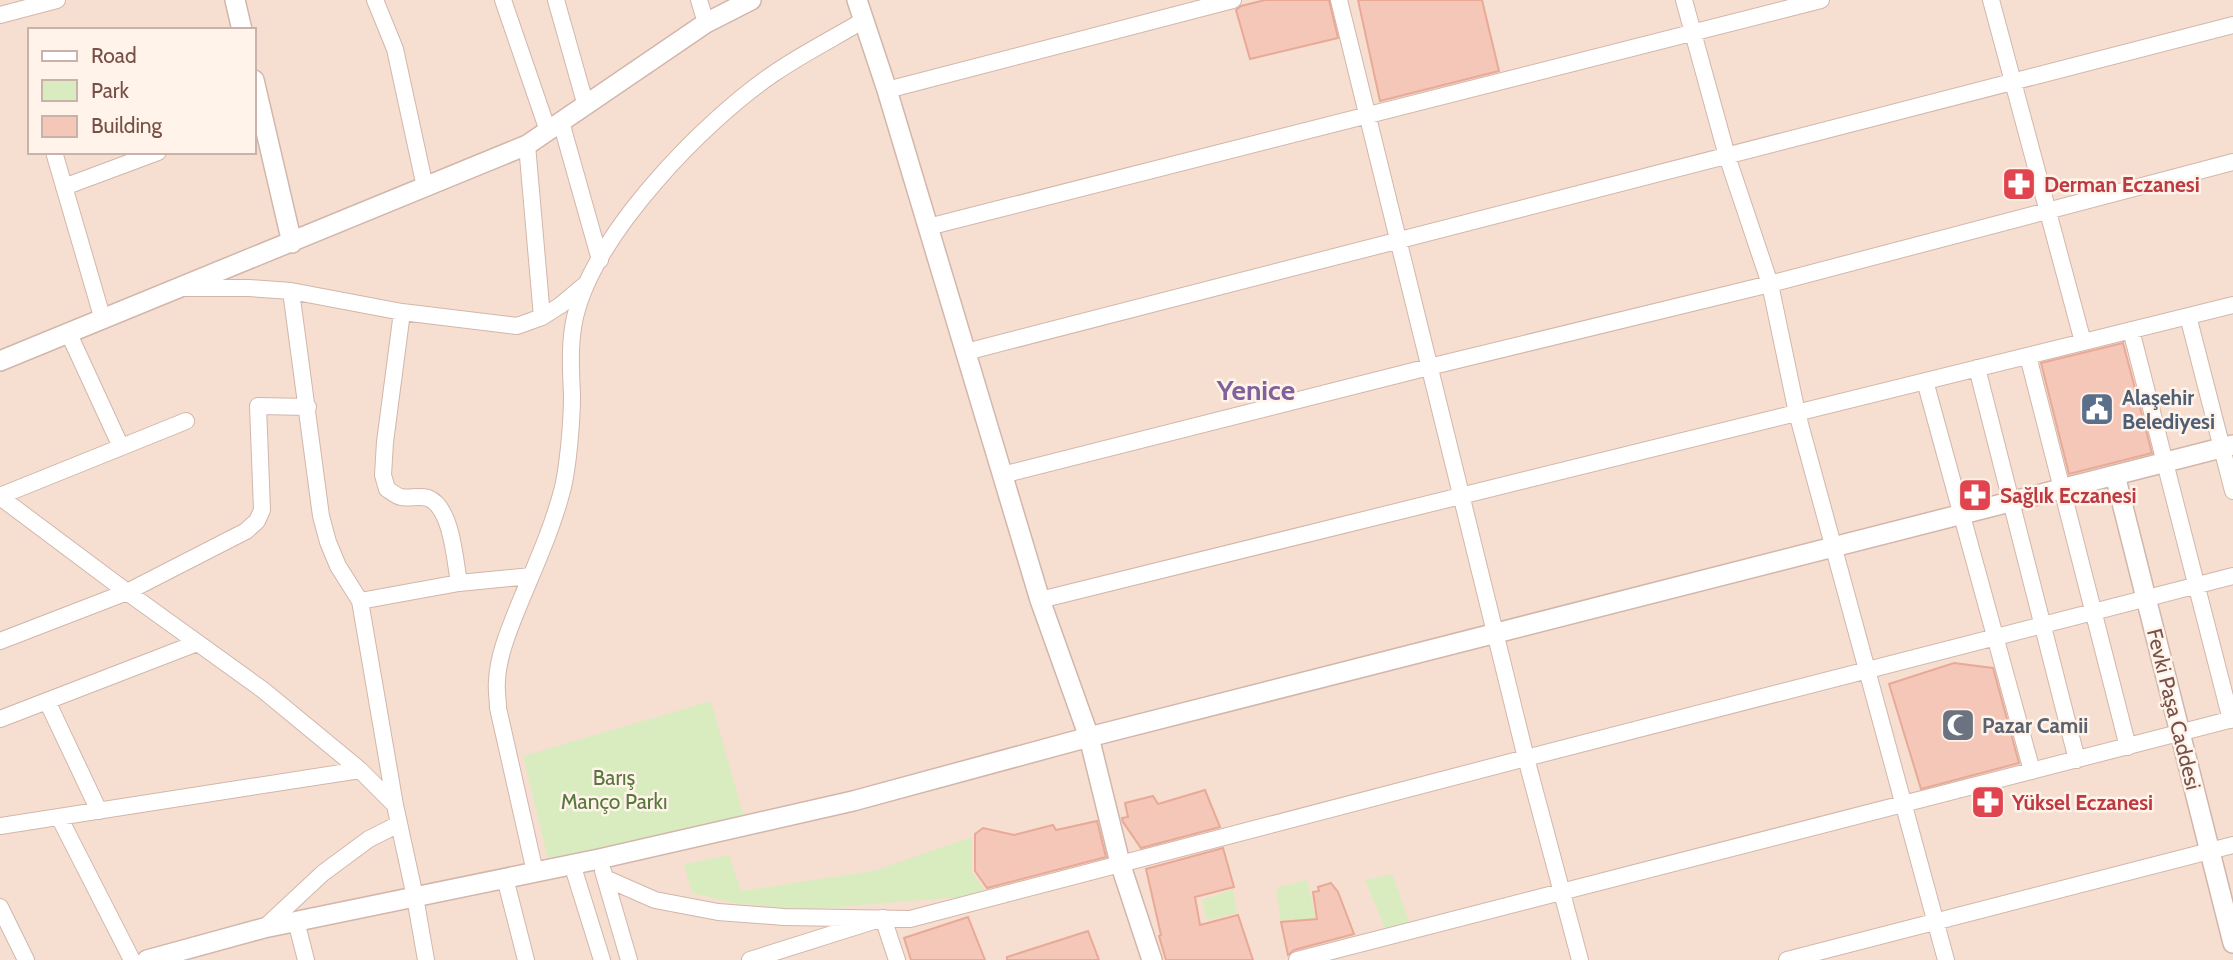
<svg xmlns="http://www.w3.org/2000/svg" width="2233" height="960" font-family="Cabin,sans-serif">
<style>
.residential{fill:#f6dfd0;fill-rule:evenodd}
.green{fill:#d9ecc0}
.building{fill:#f5c7b8;stroke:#e9a997;stroke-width:2}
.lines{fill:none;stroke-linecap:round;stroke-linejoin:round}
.minor-casing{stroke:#d2b6ab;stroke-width:18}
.tertiary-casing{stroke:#d2b6ab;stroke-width:22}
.minor{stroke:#fff;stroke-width:16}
.tertiary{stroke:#fff;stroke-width:19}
.labels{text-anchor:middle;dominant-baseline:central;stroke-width:5;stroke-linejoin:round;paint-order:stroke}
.health-label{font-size:21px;font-weight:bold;fill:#be3a42;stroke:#fff3ea;text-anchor:start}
.service-label{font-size:21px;font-weight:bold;fill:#4e5e75;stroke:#fff3ea;text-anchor:start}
.street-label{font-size:21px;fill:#775047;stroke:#fff3ea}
.worship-label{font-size:21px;font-weight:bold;fill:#5b616d;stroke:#fff3ea;text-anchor:start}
.park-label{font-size:21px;fill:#57783c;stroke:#fff3ea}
.district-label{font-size:28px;font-weight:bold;fill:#7f629b;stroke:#fff3ea}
</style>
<rect width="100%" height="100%" fill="#feefe2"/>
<!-- residential -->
<path class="residential" d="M0 0H2233V960H0ZM30 30H254V152H30Z"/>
<!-- green -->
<path class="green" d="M711 701 744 817 549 863 523 756Z
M972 837V872L986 892 959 897 801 910 735 903 692 893 684 864 729 855 741 891 873 871Z
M1392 874 1412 929 1387 933 1365 880Z
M1307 880 1316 919 1281 922 1276 888Z
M1233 889 1237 913 1207 920 1202 900Z"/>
<!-- building -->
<path class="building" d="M1265 0H1329L1338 38 1250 59 1236 10 1241 6Z
M1358 0H1482L1499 71 1380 101Z
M2123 343 2152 453 2069 474 2041 363Z
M1954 663 1993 668 2019 763 1921 789 1889 684Z
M1205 790 1220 827 1141 848 1123 822 1122 818 1128 817 1125 803 1153 796 1158 804Z
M1097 821 1106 857 987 888 975 871V834L983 828 1014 835 1053 825 1056 830Z
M1223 848 1234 887 1195 897 1200 925 1238 915 1253 960H1166L1159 936 1161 935 1146 869Z
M1331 883 1338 892 1354 934 1294 950 1288 955 1281 922 1317 919 1313 892 1319 891 1318 887Z
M968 917 985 960H911L904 938Z
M1088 931 1099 960H1007V957Z"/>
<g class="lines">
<!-- minor casing -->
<g class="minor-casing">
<path id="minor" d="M375 0 395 49 425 187
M503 0 548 131
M556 0 586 106
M699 0 706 23
M1339 0 1526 758 1580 960
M1684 0 1727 156 1770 284 1797 413 1946 960
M1991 0 2083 342
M0 15 57 0
M887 90 1233 0
M561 122 600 260
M527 145 542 317
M54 152 103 320
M64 187 158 152
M928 227 1821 0
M183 288H249L291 291 402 312 517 326 542 317 561 305 586 284
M291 291 321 516 328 542 338 566 360 601 395 805 415 897 426 960
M402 312 385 442 383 475 387 489C391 491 396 496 401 497 410 499 418 495 428 498 452 507 455 561 459 583
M2188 316 2233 491
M2131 330 2231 720
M69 334 121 447
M966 352 2233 25
M2028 356 2128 747
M1977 368 2077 760
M1925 381 2032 771
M1002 475 1429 367 1770 284 2233 162
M0 496 186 421
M0 497 127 592 263 690 360 770 395 805
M1040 600 2233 305
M360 601 459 583 531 576
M0 641 127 592 246 531 257 521 262 510 258 406 308 407
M47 701 99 811
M0 719 197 643
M59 817 132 960
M0 826 360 770
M572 864 602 960
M603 871 629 960
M535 872 498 708C498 699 496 690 497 681 498 654 511 625 521 600 536 564 552 529 562 491 568 469 572 420 572 396 571 369 569 344 575 317 595 233 703 122 773 74 802 54 834 38 864 20
M505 878 526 960
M605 878 655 900 718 912 784 917 910 919 1526 758 2233 576
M0 907 26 960
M296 921 306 960
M264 928 323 873 369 839 399 824
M750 960 883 918 897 960
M1297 960 2233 719
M1787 960 2233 845"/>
</g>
<!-- tertiary casing -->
<g class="tertiary-casing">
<path id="tertiary" d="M235 0 242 30
M857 0 887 90 1040 600 1089 737 1120 863 1152 960
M254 80 292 243
M0 361 527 145 706 23 751 0
M2115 475 2233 943
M147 960 264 928 599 859 853 801 1089 737 2233 445"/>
</g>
<!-- minor -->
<use href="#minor" class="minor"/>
<!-- tertiary -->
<use href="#tertiary" class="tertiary"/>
</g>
<!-- icons -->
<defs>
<g id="pharmacy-square" transform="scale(1.75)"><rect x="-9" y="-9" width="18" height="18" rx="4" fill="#e0444e" stroke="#fff3ea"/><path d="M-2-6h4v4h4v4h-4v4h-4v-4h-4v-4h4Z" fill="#fff"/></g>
<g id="civic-square" transform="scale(1.75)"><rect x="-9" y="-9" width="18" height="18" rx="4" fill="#5c6f8a" stroke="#fff3ea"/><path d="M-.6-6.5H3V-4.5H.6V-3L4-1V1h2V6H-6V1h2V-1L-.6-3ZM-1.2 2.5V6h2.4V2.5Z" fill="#fff"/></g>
<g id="mosque-square" transform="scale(1.75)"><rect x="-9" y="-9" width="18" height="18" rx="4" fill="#6b7280" stroke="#fff3ea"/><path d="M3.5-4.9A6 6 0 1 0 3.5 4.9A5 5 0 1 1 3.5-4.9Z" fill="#fff"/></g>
</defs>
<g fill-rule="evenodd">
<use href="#pharmacy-square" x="2019" y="184"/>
<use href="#civic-square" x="2097" y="409"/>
<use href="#pharmacy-square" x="1975" y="495"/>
<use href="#mosque-square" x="1958" y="725"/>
<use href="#pharmacy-square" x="1988" y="802"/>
</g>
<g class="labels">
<!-- health labels -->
<g class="health-label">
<text x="2044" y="184">Derman Eczanesi</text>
<text x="2000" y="495">Sağlık Eczanesi</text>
<text x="2012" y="802">Yüksel Eczanesi</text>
</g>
<!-- service labels -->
<g class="service-label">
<text x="2122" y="397">Alaşehir<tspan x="2122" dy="24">Belediyesi</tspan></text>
</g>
<!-- street labels -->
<g class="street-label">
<text transform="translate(2174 709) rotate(76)">Fevki Paşa Caddesi</text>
</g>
<!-- worship labels -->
<g class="worship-label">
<text x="1982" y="725">Pazar Camii</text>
</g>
<!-- park labels -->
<g class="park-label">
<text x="614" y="777">Barış<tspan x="614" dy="24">Manço Parkı</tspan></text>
</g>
<!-- district labels -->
<g class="district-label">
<text x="1256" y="390">Yenice</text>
</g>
</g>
<!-- legend -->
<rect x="28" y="28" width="228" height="126" fill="#fff3ea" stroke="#c9b2a9" stroke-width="2"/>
<rect x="42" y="51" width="35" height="10" fill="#ffffff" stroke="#c9b2a9" stroke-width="2"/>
<text x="91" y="63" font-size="21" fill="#775047">Road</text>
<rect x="42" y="80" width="35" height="21" fill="#d9ecc0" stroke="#c9b2a9" stroke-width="2"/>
<text x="91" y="98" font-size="21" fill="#775047">Park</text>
<rect x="42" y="116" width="35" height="21" fill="#f5c7b8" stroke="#c9b2a9" stroke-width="2"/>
<text x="91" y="133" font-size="21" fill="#775047">Building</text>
</svg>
